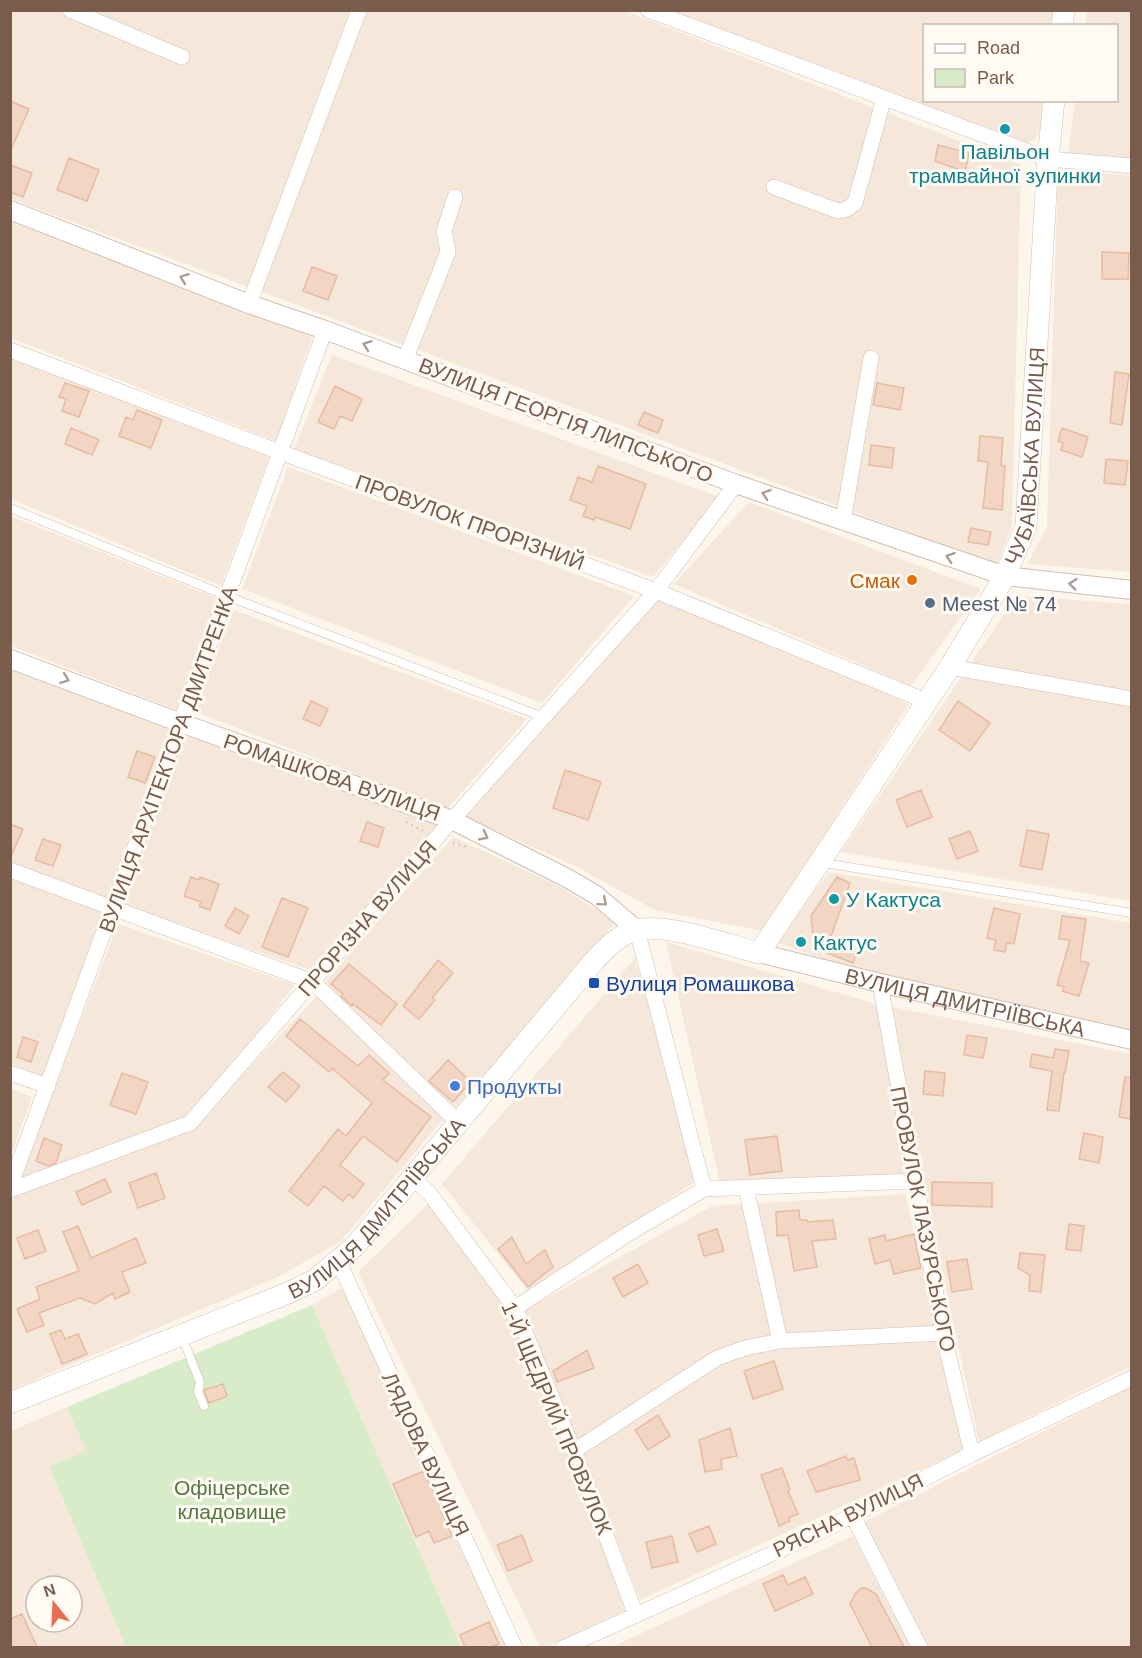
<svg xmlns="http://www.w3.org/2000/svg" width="1142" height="1658" font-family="Helvetica,sans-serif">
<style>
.residential{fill:#f5e8da;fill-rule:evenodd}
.green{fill:#d8ecc9}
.building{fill:#f3d5c3;stroke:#e6bba3;stroke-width:1.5}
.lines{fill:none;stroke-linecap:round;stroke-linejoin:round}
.service-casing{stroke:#d1beb0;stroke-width:9}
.minor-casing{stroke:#d1beb0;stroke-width:16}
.tertiary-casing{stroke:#d1beb0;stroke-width:20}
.secondary-casing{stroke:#d6c0b0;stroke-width:22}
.path{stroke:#d9b8a5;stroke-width:2;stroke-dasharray:1.5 4.5;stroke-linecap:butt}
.service{stroke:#fff;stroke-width:8}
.minor{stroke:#fff;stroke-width:15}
.tertiary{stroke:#fff;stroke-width:18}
.secondary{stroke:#fff;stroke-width:21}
.oneway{stroke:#af9d94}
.culture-dot{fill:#0f9aa8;stroke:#fffaf3;stroke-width:2}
.food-dot{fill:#e8710a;stroke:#fffaf3;stroke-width:2}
.service-dot{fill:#5c6f8a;stroke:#fffaf3;stroke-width:2}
.transit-dot{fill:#1a4fb4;stroke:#fffaf3;stroke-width:2}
.shop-dot{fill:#3f7fe0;stroke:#fffaf3;stroke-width:2}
.labels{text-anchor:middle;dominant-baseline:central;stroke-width:6;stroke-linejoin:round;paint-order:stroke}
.culture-label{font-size:21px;fill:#0d838f;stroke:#fffaf3;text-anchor:start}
.street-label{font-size:21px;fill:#7a5c4d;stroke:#fffaf3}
.food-label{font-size:21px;fill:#c56008;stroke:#fffaf3;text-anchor:end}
.service-label{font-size:21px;fill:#4e5e75;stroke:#fffaf3;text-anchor:start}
.transit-label{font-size:21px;fill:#164399;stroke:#fffaf3;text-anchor:start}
.shop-label{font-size:21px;fill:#366cbe;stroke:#fffaf3;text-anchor:start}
.park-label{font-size:21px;fill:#537a41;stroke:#fffaf3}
</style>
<rect width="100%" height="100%" fill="#fdf6ec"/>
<!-- residential -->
<path class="residential" d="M10 11H625L1021 165 1012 526 997 565 11 199Z
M669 11H1056L1055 25 924 26V100L1046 101 1042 129 1035 139 1022 145 836 71Z
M1087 11H1131V159L1068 154 1075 101 1116 100V26L1085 25Z
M1058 169 1131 176V572L1027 564 1047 527Z
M11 218 312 337 276 441 11 338Z
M332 355 719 497 653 577 294 449Z
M10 357 269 457 221 586 11 499Z
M288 467 634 596 542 703 242 589Z
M749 502 981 589 911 686 674 584Z
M10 516 222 600 179 711 11 646Z
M661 594 909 704 762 931 655 910 575 866 464 816Z
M1017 596 1131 604V901L841 852Z
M234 610 527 719 447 809 193 711Z
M10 667 173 728 107 899 11 862Z
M184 731 441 823 313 971 123 905Z
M453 837 557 885 616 922 455 1108 322 985Z
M829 872 1131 923V1030L919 992 776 942Z
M11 878 104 913 43 1076 11 1064Z
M118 924 295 985 188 1120 17 1184Z
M666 942 876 1004 911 1173 720 1183Z
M635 958 696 1181 528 1291 442 1184Z
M317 996 444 1118 341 1241 280 1276 11 1390 10 1205 15 1194 194 1126Z
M892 1007 1131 1054V1366L979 1442 932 1226Z
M11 1089 32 1097 11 1155 10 1089Z
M905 1194 964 1450 640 1600 525 1310 712 1206Z
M430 1202 510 1310 627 1609 548 1647H540L358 1272Z
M345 1286 506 1647H461L312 1305Z
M1131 1387V1647H923L860 1524Z
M67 1407 86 1451 49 1468 126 1647 11 1648V1431ZM36 1586H72V1622H36Z
M853 1536 911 1647 609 1648Z"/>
<!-- green -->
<path class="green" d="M312 1305 461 1647H126L49 1467 86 1451 67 1407Z"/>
<!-- building -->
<path class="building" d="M10 101 29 109 10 152Z
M938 145 969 153 965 172 935 161Z
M69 158 99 170 87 201 57 190Z
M10 165 32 173 23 197 10 192Z
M1102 252 1129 253 1128 279H1102Z
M312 267 337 276 328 300 303 291Z
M1115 372 1129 374 1122 425 1110 423Z
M65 383 89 391 79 417 62 411 66 399 59 397Z
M877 383 904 388 900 410 873 405Z
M335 386 362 399 352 421 340 416 334 429 318 422Z
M137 410 162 420 151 448 119 436 126 417 133 420Z
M644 412 663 420 658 433 638 425Z
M71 428 99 440 92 455 65 444Z
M1062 428 1088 437 1082 457 1061 450 1063 443 1058 441Z
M980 436 1003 438 1001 465 1005 466 1002 510 983 508 988 462 978 461Z
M871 445 894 448 892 468 869 465Z
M1106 459 1128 461 1125 485 1104 483Z
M598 466 646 484 630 529 595 517 594 520 583 516 587 506 570 500 578 477 592 482Z
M971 528 991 532 988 545 968 542Z
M311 701 328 709 320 726 303 719Z
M958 701 990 723 970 751 939 730Z
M137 751 155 757 145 783 128 777Z
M565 770 601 782 588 820 553 808Z
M921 790 932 817 907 827 896 800Z
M367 822 384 828 378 847 360 841Z
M10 824 23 829 10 859Z
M1027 830 1049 834 1042 870 1020 866Z
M970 831 978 851 957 859 949 839Z
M43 839 61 845 53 866 35 860Z
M191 877 199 880 200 877 219 884 210 910 199 906 201 902 184 896Z
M837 877 850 883 829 942 857 951 853 963 814 948 811 916Z
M282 898 308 908 288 957 262 947Z
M235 908 249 916 239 934 225 926Z
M994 908 1020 914 1014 944 1007 943 1005 952 994 950 996 940 987 938Z
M1062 916 1086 919 1080 961 1089 963 1079 996 1062 991 1064 987 1057 985 1070 940 1059 939Z
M438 960 453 973 432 998 435 1000 419 1019 403 1006Z
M349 964 397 1004 381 1025 353 1004 352 1006 341 996 343 994 331 984Z
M300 1019 358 1066 369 1055 389 1073 383 1080 431 1117 397 1162 363 1136 340 1165 364 1184 353 1198 349 1194 343 1201 324 1186 308 1206 289 1191 338 1129 346 1136 372 1103 332 1068 329 1072 286 1036Z
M967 1035 987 1038 983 1058 964 1055Z
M23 1037 38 1042 31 1062 17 1057Z
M1055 1049 1069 1051 1065 1073H1064L1059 1111 1047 1110 1052 1071 1030 1067 1032 1054 1053 1058Z
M448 1060 471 1082 453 1102 429 1081Z
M925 1071 945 1073 943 1096 923 1094Z
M283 1072 300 1086 286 1102 268 1087Z
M122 1073 148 1082 136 1114 110 1105Z
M1125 1077 1131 1078V1119L1119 1117Z
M1084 1133 1103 1137 1099 1163 1079 1159Z
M777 1136 782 1171 750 1175 745 1140Z
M44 1138 62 1145 56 1163 48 1166 36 1161Z
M156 1173 165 1198 138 1208 129 1183Z
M105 1179 111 1192 82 1205 76 1192Z
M932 1182 992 1183V1207L932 1205Z
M799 1210 800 1220H807V1222L833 1220 836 1239 812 1241 817 1267 794 1271 788 1235 777 1236 776 1212Z
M1069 1224 1084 1226 1081 1251 1066 1249Z
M78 1226 91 1258 136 1238 146 1263 122 1272 130 1292 115 1299 113 1293 95 1304 80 1298 39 1313 44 1325 27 1332 17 1309 40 1299 36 1287 79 1271 63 1232Z
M717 1229 724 1251 704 1256 698 1235Z
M38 1230 46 1251 25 1259 17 1238Z
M914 1234 921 1268 894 1274 890 1260 875 1264 869 1239 885 1235 886 1241Z
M512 1237 526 1264 545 1250 553 1267 528 1287 498 1249Z
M1020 1253 1045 1255 1041 1292 1029 1291 1030 1275 1018 1268Z
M967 1259 972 1289 952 1292 947 1262Z
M638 1264 648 1283 623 1297 613 1278Z
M61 1330 65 1339 78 1334 87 1354 62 1364 50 1334Z
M587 1350 594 1368 557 1382 553 1371Z
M774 1361 783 1389 753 1399 744 1371Z
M223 1384 227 1396 209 1403 204 1390Z
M658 1415 670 1436 648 1450 635 1430Z
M730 1428 737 1456 721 1459 722 1469 705 1472 699 1440Z
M846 1456 847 1460 854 1458 860 1480 816 1492 807 1471Z
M782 1468 790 1490 788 1491 798 1514 788 1518 790 1521 779 1526 761 1475Z
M424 1471 452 1536 434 1543 429 1531 416 1537 393 1484Z
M709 1526 716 1544 697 1552 689 1534Z
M522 1535 532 1561 508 1571 497 1545Z
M672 1536 678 1562 652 1568 646 1542Z
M783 1575 788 1585 805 1577 813 1594 775 1611 763 1584Z
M861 1588H866L876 1594 904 1647H872L850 1604 855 1594Z
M22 1614 37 1647H10V1619Z
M489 1622 499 1644 491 1647H465L460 1635Z"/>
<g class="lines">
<!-- service casing -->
<g class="service-casing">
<path id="service" d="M10 508 227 596 543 717
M824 863 1132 913
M182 1337 200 1382 198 1392 204 1406"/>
</g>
<!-- minor casing -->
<g class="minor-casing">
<path id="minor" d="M70 10 182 57
M648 10 1048 159 1132 166
M774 187 838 211 847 209 855 203 884 98
M249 304 359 10
M10 350 280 452 656 591 926 701
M405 360 448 252 444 231 455 197
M843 521 871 358
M950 667 1132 699
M10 870 313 982 458 1122
M637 930 704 1189
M880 983 943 1333 972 1454
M10 1073 48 1086
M412 1177 430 1194 515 1308 574 1451 636 1615
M10 1187 325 330
M746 1188 780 1341
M10 1190 190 1123 452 820 656 591 736 484
M338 1260 515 1648
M515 1308 628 1234 704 1189 915 1181
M574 1451 717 1358 745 1348 780 1341 943 1333
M852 1514 920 1648
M563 1648 820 1532 972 1454 1132 1378"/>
</g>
<!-- tertiary casing -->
<g class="tertiary-casing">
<g id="tertiary">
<path d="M10 210 249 304 325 330 736 484 1005 576 1132 590"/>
<path d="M10 659 181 723 452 820 567 878 596 895 637 930"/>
<path id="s1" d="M759 953 880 983 1132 1040"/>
</g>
</g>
<!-- secondary casing -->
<g class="secondary-casing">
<g id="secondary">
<path d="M1062 26 1064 10"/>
<path id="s2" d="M10 1403 288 1293 315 1280 354 1247 595 960C606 948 619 935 636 930 665 922 728 945 759 953L950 667 1005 576 1026 527 1048 159 1054 100"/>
</g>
</g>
<!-- path -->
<path class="path" d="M406 822 423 831
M453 843 468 847
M10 1207H13"/>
<!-- service -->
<use href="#service" class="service"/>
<!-- minor -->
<use href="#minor" class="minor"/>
<!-- tertiary -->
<use href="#tertiary" class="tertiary"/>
<!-- secondary -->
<use href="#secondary" class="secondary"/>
</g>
<!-- one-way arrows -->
<defs><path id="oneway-chevron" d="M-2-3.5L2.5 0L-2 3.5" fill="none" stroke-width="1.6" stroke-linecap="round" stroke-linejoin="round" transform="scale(1.5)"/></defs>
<g class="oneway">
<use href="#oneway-chevron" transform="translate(184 278) rotate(-159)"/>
<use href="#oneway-chevron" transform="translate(367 345) rotate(-160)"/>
<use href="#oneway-chevron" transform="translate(766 494) rotate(-161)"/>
<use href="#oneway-chevron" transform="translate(950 557) rotate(-161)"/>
<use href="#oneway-chevron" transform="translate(1073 584) rotate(-174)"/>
<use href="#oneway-chevron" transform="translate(65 679) rotate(21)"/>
<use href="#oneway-chevron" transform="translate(484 836) rotate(27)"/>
<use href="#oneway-chevron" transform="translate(603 902) rotate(40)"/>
</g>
<!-- markers -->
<g class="culture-dot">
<circle cx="1005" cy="129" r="6"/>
<circle cx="834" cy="899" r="6"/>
<circle cx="801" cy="942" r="6"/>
</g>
<circle class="food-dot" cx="912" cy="580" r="6"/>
<circle class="service-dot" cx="930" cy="603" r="6"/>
<rect class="transit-dot" x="588" y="977" width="12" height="12" rx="3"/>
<circle class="shop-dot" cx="455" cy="1086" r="6"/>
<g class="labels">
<!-- culture labels -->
<g class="culture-label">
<text x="1005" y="151" text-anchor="middle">Павільон<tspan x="1005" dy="24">трамвайної зупинки</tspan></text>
<text x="846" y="899">У Кактуса</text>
<text x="813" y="942">Кактус</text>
</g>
<!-- street labels -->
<g class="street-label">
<text transform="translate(566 420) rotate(21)">ВУЛИЦЯ ГЕОРГІЯ ЛИПСЬКОГО</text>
<text stroke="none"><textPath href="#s2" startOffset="1506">ЧУБАЇВСЬКА ВУЛИЦЯ</textPath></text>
<text transform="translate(470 522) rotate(20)">ПРОВУЛОК ПРОРІЗНИЙ</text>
<text transform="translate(168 759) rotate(-70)">ВУЛИЦЯ АРХІТЕКТОРА ДМИТРЕНКА</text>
<text transform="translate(332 777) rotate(19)">РОМАШКОВА ВУЛИЦЯ</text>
<text transform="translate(367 918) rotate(-49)">ПРОРІЗНА ВУЛИЦЯ</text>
<text stroke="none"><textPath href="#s1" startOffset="212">ВУЛИЦЯ ДМИТРІЇВСЬКА</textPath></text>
<text stroke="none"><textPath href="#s2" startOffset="423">ВУЛИЦЯ ДМИТРІЇВСЬКА</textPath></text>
<text transform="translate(923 1219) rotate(79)">ПРОВУЛОК ЛАЗУРСЬКОГО</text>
<text transform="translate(557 1418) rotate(67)">1-Й ЩЕДРИЙ ПРОВУЛОК</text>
<text transform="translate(426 1454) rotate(65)">ЛЯДОВА ВУЛИЦЯ</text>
<text transform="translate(848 1515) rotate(-26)">РЯСНА ВУЛИЦЯ</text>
</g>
<!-- food labels -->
<g class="food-label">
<text x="900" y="580">Смак</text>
</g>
<!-- service labels -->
<g class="service-label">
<text x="942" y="603">Meest № 74</text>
</g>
<!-- transit labels -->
<g class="transit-label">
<text x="606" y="983">Вулиця Ромашкова</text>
</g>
<!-- shop labels -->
<g class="shop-label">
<text x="467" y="1086">Продукты</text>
</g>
<!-- park labels -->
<g class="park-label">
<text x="232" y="1487">Офіцерське<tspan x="232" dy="24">кладовище</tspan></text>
</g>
</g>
<!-- border -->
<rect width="1142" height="1658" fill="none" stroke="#7a5c4d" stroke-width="24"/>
<!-- legend -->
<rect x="923" y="24" width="195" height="78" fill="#fffaf3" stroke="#cabbb1" stroke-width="1.5"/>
<rect x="935" y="44" width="30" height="9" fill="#ffffff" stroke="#cabbb1" stroke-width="1.5"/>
<text x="977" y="54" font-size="18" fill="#7a5c4d">Road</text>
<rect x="935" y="69" width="30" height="18" fill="#d8ecc9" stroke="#cabbb1" stroke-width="1.5"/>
<text x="977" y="84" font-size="18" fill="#7a5c4d">Park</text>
<!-- north arrow -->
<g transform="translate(54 1604) rotate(342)"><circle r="28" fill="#fffaf3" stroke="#cabbb1" stroke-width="1.5"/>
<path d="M0-4.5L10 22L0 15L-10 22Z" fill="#e76f51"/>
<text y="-9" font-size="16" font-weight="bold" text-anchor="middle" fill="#7a5c4d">N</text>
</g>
</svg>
